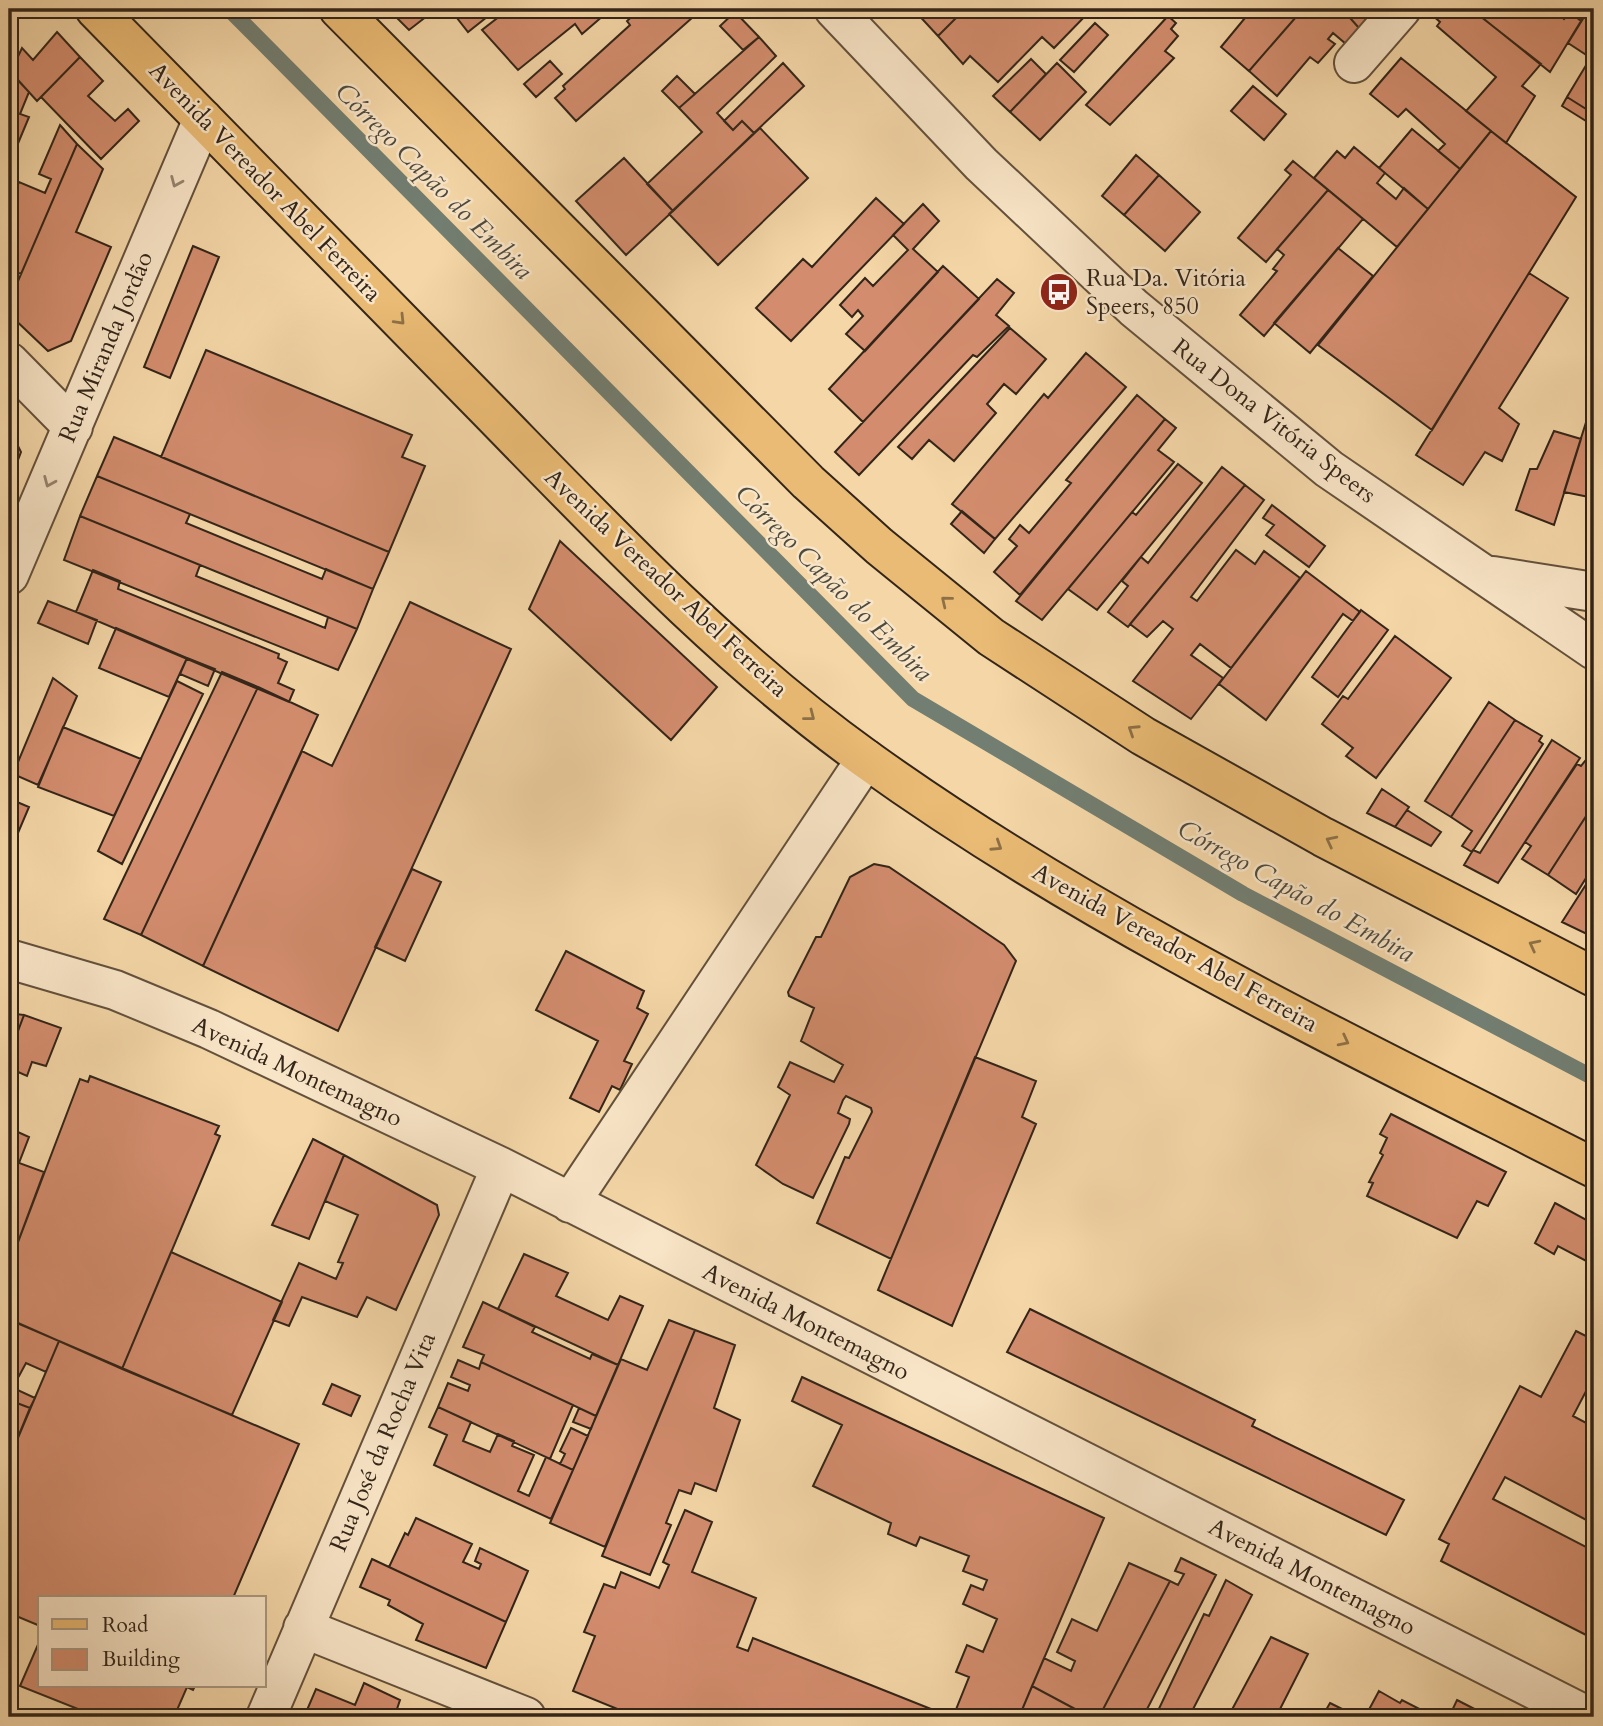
<svg xmlns="http://www.w3.org/2000/svg" width="1603" height="1726" font-family="Cardo,serif">
<style>
.lines{fill:none;stroke-linecap:round;stroke-linejoin:round}
.stream{stroke:#727e71;stroke-width:16}
.building{fill:#d38d6e;stroke:#332519;stroke-width:2}
.minor-casing{stroke:#63513c;stroke-width:42}
.major-casing{stroke:#332519;stroke-width:42}
.minor{stroke:#f8e4c6;stroke-width:38}
.major{stroke:#eabb74;stroke-width:38}
.oneway{stroke:#968470}
.oneway2{stroke:#8e7046}
.labels{text-anchor:middle;dominant-baseline:central;stroke-width:5;stroke-linejoin:round;paint-order:stroke}
.street-label{font-size:24px;fill:#332519;stroke:#f8e4c6}
.poi-label{font-size:24px;fill:#332519;stroke:#f8e4c6;text-anchor:start}
.water-label{font-size:26px;font-style:italic;fill:#4d4a3e;stroke:#f8e4c6}
</style>
<rect width="100%" height="100%" fill="#f4d6a7"/>
<filter id="stains"><feTurbulence type="fractalNoise" baseFrequency=".00286" numOctaves="4"/><feColorMatrix values="0 0 0 0 .2 0 0 0 0 .09 0 0 0 0 .02 0 0 0 .5 -.17"/></filter>
<radialGradient id="worn" r=".72"><stop offset=".6" stop-color="#630" stop-opacity="0"/><stop offset="1" stop-color="#630" stop-opacity=".3"/></radialGradient>
<g class="lines">
<!-- stream -->
<path class="stream" d="M229 9 913 699 1243 894 1594 1078"/>
</g>
<!-- building -->
<path class="building" d="M388 9H436L409 30Z
M450 9H497L468 32Z
M509 9H611L582 34 575 24 518 70 482 30Z
M640 9H702L576 121 555 98 565 89 563 86 630 25 627 21Z
M913 9H965L938 36Z
M965 9H1092L1054 48 1042 37 998 82 970 56 963 64 938 36Z
M1245 9H1303L1249 71 1221 47 1245 18 1241 14Z
M1303 9H1342L1359 28 1346 44 1333 33 1328 39 1335 44 1318 63 1310 57 1277 96 1249 71Z
M1342 9H1375L1359 28Z
M1437 9H1471L1541 64 1522 86 1535 96 1506 143 1466 111 1496 77 1437 26 1440 22 1432 15Z
M1476 9H1553L1564 19 1570 12 1581 21 1550 72 1474 11Z
M1566 9H1589L1581 21Z
M1589 9H1594V52L1591 58 1568 43Z
M735 12 759 37 743 50 720 26Z
M1168 16 1176 23 1171 29 1178 36 1165 51 1174 58 1110 125 1086 105Z
M1095 23 1108 35 1074 72 1060 60Z
M57 32 80 57 37 101 9 70V56L15 63 22 48 33 60Z
M759 37 776 56 717 113 733 130 742 121 754 133 673 211 647 184 702 132 679 108Z
M1594 52V114L1567 97Z
M80 57 103 81 88 96 115 121 128 109 139 121 101 159 41 97Z
M1401 58 1491 131 1460 169 1438 151 1445 144 1406 109 1398 117 1370 94Z
M1031 59 1046 74 1010 112 993 96Z
M550 61 562 74 536 97 524 84Z
M783 63 804 86 754 133 742 121 733 130 724 121Z
M1057 63 1086 92 1040 140 1010 112Z
M10 72 29 92 20 114 29 117 9 165Z
M677 76 695 94 679 108 662 91Z
M1253 86 1286 114 1264 140 1231 111Z
M1567 97 1594 114V126L1562 106Z
M60 125 77 144 21 274 9 269V206L19 182 45 193 51 179 39 174Z
M760 128 808 178 718 265 669 214Z
M1412 129 1460 169 1428 209 1379 168Z
M1491 131 1576 197 1432 430 1318 345Z
M77 144 103 169 76 232 111 247 71 341 48 351 9 314V302Z
M1354 147 1385 173 1377 183 1396 199 1404 188 1428 209 1397 247 1314 178 1337 151 1345 158Z
M1136 155 1159 175 1124 215 1102 196Z
M624 158 673 211 626 255 576 201Z
M1293 161 1328 190 1266 262 1238 238 1291 175 1285 170Z
M1159 175 1200 212 1165 251 1124 215Z
M1328 190 1363 219 1264 336 1240 315 1277 271 1273 269 1284 255 1277 249Z
M876 198 904 224 791 341 756 308 803 259 812 267Z
M923 204 939 221 913 249 938 272 865 351 846 334 863 316 858 310 852 317 840 305 865 278 873 286 908 250 893 235Z
M193 246 219 257 170 378 144 367Z
M1338 248 1373 276 1310 353 1274 323Z
M943 266 979 299 863 422 829 389Z
M1529 273 1568 298 1499 408 1519 424 1502 461 1485 452 1463 485 1416 455Z
M997 279 1014 293 996 315 1009 326 977 357 973 355 859 475 835 452Z
M1010 328 1046 359 1016 394 1004 384 987 404 996 413 954 461 929 440 912 459 898 447Z
M206 350 412 435 402 457 425 466 389 552 161 457Z
M1086 353 1126 387 995 539 952 504 1044 394 1048 398Z
M1137 395 1165 419 1020 595 994 572 1017 546 1009 539 1020 525 1029 533 1071 483 1066 480Z
M1594 397V498L1564 492Z
M1165 419 1176 428 1158 450 1174 462 1042 620 1016 601Z
M9 428 21 452 10 481 9 480Z
M1554 431 1581 439 1554 525 1516 510 1530 469H1537Z
M114 437 389 552 373 589 97 476Z
M1178 464 1202 483 1097 610 1068 589 1132 512 1136 515Z
M1222 467 1245 485 1128 627 1108 612 1128 586 1122 581 1141 557 1148 563Z
M97 476 190 514 186 523 322 579 326 569 373 589 357 629 80 516Z
M1245 485 1264 500 1191 597 1197 601 1236 550 1255 564 1264 551 1300 578 1231 668 1200 644 1191 655 1223 678 1191 719 1133 681 1173 629 1163 621 1147 637 1130 624Z
M1272 505 1325 546 1309 567 1266 535 1274 525 1263 518Z
M962 511 995 539 984 553 951 524Z
M80 516 200 565 196 576 325 628 328 617 357 629 338 670 64 560Z
M560 541 717 687 671 740 529 609Z
M93 570 120 581 118 589 279 654 278 658 287 662 278 683 294 690 289 702 76 612Z
M1306 571 1360 612 1353 621 1343 614 1266 720 1219 684Z
M48 601 97 620 88 644 38 623Z
M410 602 511 649 338 1031 203 966 302 751 332 766Z
M1361 610 1388 630 1338 697 1312 677Z
M116 628 187 658 169 697 99 668Z
M1395 636 1451 678 1376 778 1346 756 1353 748 1322 724 1343 696 1348 699Z
M187 658 215 669 208 686 180 674Z
M222 672 258 687 141 935 104 919Z
M53 678 77 696 38 785 13 774Z
M177 681 203 694 122 864 98 851Z
M258 687 318 715 203 966 141 935Z
M1489 702 1515 720 1451 817 1425 801Z
M1515 720 1542 736 1539 741 1543 744 1472 852 1462 846 1472 831 1451 817Z
M63 727 141 759 114 816 38 787Z
M1552 740 1580 758 1498 883 1464 865 1473 850 1480 853Z
M1585 761 1594 767V804L1548 875 1522 859 1531 846 1525 842 1577 764 1581 766Z
M1382 789 1409 807 1395 827 1367 813Z
M17 802 29 807 9 854V822Z
M1594 804V872L1591 877 1588 875 1576 894 1548 875Z
M1407 810 1441 832 1431 846 1395 827Z
M874 864 889 867 1004 945 1016 961 891 1259 817 1223 845 1157 849 1158 872 1112 871 1108 846 1096 843 1100 838 1113 850 1119 849 1124 813 1198 783 1184 756 1165 790 1095 778 1087 790 1062 834 1082 843 1065 801 1041 814 1008 789 996 788 992 816 937H821L850 877Z
M412 869 441 882 405 961 375 947Z
M1594 872V935L1593 937 1562 922Z
M566 951 644 991 637 1008 648 1014 624 1061 632 1064 620 1090 612 1086 599 1112 570 1098 598 1041 536 1010Z
M9 1013 24 1015 9 1055Z
M24 1015 61 1028 46 1066 32 1062 27 1076 9 1068V1055Z
M975 1057 1036 1081 1022 1117 1036 1124 952 1326 878 1290Z
M90 1076 219 1126 215 1134 220 1136 122 1369 9 1319V1266L80 1079 88 1082Z
M1391 1114 1506 1172 1488 1206 1477 1201 1457 1238 1367 1196 1373 1183 1369 1182 1383 1155 1380 1153 1387 1138 1380 1134Z
M9 1128 29 1137 19 1163 44 1172 9 1266Z
M313 1139 344 1155 309 1239 272 1225Z
M344 1155 437 1205 439 1215 396 1310 367 1297 357 1317 302 1297 289 1326 273 1320 299 1263 336 1279 343 1263 338 1262 358 1215 325 1201Z
M1555 1203 1594 1224V1265L1558 1246 1554 1254 1535 1243Z
M171 1252 282 1302 232 1415 122 1369Z
M524 1254 568 1273 556 1296 608 1320 620 1296 643 1306 618 1365 498 1309Z
M483 1302 535 1327 532 1332 590 1359 592 1354 618 1365 596 1416 481 1362 484 1355 463 1347Z
M1030 1309 1255 1420 1252 1426 1404 1500 1386 1535 1007 1352Z
M10 1320 59 1341 46 1372 26 1363 19 1376 16 1374 11 1387 35 1398 30 1408 9 1400Z
M669 1320 695 1330 605 1547 550 1523 621 1359 647 1370Z
M695 1330 735 1345 714 1408 740 1420 716 1491 695 1483 691 1494 679 1490 666 1523 671 1525 650 1575 602 1556Z
M1576 1331 1594 1340V1376L1573 1416 1594 1427V1524L1505 1477 1493 1499 1594 1551V1639L1441 1561 1449 1544 1439 1539 1520 1386 1541 1397Z
M59 1341 299 1444 233 1598H40V1626L9 1613V1459Z
M458 1360 479 1369 481 1362 573 1405 550 1459 438 1407 448 1383 468 1391 470 1385 451 1377Z
M802 1377 1104 1518 1019 1717H953L969 1677 956 1672 967 1645 983 1652 997 1619 963 1604 971 1585 983 1590 987 1580 963 1571 969 1556 920 1537 916 1546 888 1534 891 1523 813 1486 842 1425 792 1401Z
M332 1384 360 1396 351 1416 323 1404Z
M9 1400 30 1408 9 1459Z
M438 1407 471 1422 463 1441 490 1452 498 1434 514 1441 512 1446 534 1455 518 1491 529 1496 546 1457 573 1470 551 1519 434 1465 447 1435 429 1427Z
M579 1408 596 1416 591 1429 573 1422Z
M571 1428 588 1436 573 1470 560 1464 565 1454 560 1451Z
M685 1510 712 1522 692 1572 756 1598 737 1647 748 1651 753 1638 951 1717H637L573 1691 595 1636 584 1632 604 1584 615 1588 621 1572 659 1588 669 1565 663 1562Z
M416 1518 472 1544 463 1562 479 1569 481 1564 475 1561 480 1548 528 1571 506 1622 389 1567 405 1533 408 1535Z
M1181 1558 1216 1575 1143 1717H1099L1170 1581 1178 1585 1184 1574 1175 1571Z
M372 1559 506 1622 486 1668 416 1640 423 1624 388 1605 390 1600 360 1587Z
M1129 1563 1170 1581 1099 1717H1090L1032 1686 1044 1658 1071 1671 1075 1661 1057 1652 1072 1619 1097 1631Z
M1226 1580 1252 1595 1189 1717H1155L1204 1614 1209 1616Z
M1271 1637 1308 1654 1276 1717H1228Z
M40 1640V1686H195L193 1690 187 1687 174 1717H98L20 1686Z
M364 1683 400 1700 396 1712 408 1717H304L316 1689 355 1705Z
M1032 1686 1090 1717H1019Z
M1379 1691 1400 1703 1402 1700 1435 1717H1365Z
M1457 1700 1490 1717H1449Z
M1330 1703 1358 1717H1322Z
M9 1705 37 1717H9Z"/>
<g class="lines">
<!-- minor casing -->
<g class="minor-casing">
<path id="minor" d="M834 9 981 164 1134 308 1329 469 1594 650
M1354 63 1401 9
M9 362 73 427
M9 575 203 119
M1493 576 1594 592
M9 959 115 990 209 1029 501 1167 1589 1717
M570 1203 866 759
M303 1628 526 1717
M266 1717 501 1167"/>
</g>
<!-- major casing -->
<g class="major-casing">
<path id="major" d="M95 9C227 144 359 279 492 414 610 535 728 660 866 759 1093 922 1346 1042 1594 1168
M339 9 808 482 879 546 991 637 1143 736 1323 837 1594 977"/>
</g>
<!-- minor -->
<use href="#minor" class="minor"/>
<!-- major -->
<use href="#major" class="major"/>
</g>
<!-- one-way arrows -->
<defs><path id="oneway-chevron" d="M-2-3.5L2.5 0L-2 3.5" fill="none" stroke-width="1.6" stroke-linecap="round" stroke-linejoin="round" transform="scale(1.75)"/></defs>
<g class="oneway">
<use href="#oneway-chevron" transform="translate(176 182) rotate(113)"/>
<use href="#oneway-chevron" transform="translate(49 482) rotate(113)"/>
</g>
<g class="oneway2">
<use href="#oneway-chevron" transform="translate(400 320) rotate(46)"/>
<use href="#oneway-chevron" transform="translate(946 601) rotate(-141)"/>
<use href="#oneway-chevron" transform="translate(810 716) rotate(38)"/>
<use href="#oneway-chevron" transform="translate(1133 730) rotate(-147)"/>
<use href="#oneway-chevron" transform="translate(1331 841) rotate(-153)"/>
<use href="#oneway-chevron" transform="translate(997 846) rotate(33)"/>
<use href="#oneway-chevron" transform="translate(1534 945) rotate(-153)"/>
<use href="#oneway-chevron" transform="translate(1344 1041) rotate(27)"/>
</g>
<!-- icons -->
<defs>
<g id="bus-disc" transform="scale(2.0125)"><circle r="9.5" fill="#8f2418" stroke="#f8e4c6"/><path d="M-5-6H5V4H4V6H2V4H-2V6H-4V4H-5ZM-3.5-4V0h7V-4ZM-3.5 1.2v1.5H-2V1.2ZM2 1.2v1.5H3.5V1.2Z" fill="#fff"/></g>
</defs>
<g fill-rule="evenodd">
<use href="#bus-disc" x="1059" y="292"/>
</g>
<g class="labels">
<!-- street labels -->
<g class="street-label">
<text transform="translate(265 182) rotate(46)">Avenida Vereador Abel Ferreira</text>
<text transform="translate(106 347) rotate(-67)">Rua Miranda Jordão</text>
<text transform="translate(1274 421) rotate(38)">Rua Dona Vitória Speers</text>
<text transform="translate(666 583) rotate(43)">Avenida Vereador Abel Ferreira</text>
<text transform="translate(1175 948) rotate(29)">Avenida Vereador Abel Ferreira</text>
<text transform="translate(297 1072) rotate(25)">Avenida Montemagno</text>
<text transform="translate(806 1322) rotate(27)">Avenida Montemagno</text>
<text transform="translate(383 1442) rotate(-67)">Rua José da Rocha Vita</text>
<text transform="translate(1312 1577) rotate(27)">Avenida Montemagno</text>
</g>
<!-- poi labels -->
<g class="poi-label">
<text x="1086" y="278">Rua Da. Vitória<tspan x="1086" dy="28">Speers, 850</tspan></text>
</g>
<!-- water labels -->
<g class="water-label">
<text transform="translate(434 181) rotate(45)">Córrego Capão do Embira</text>
<text transform="translate(834 583) rotate(45)">Córrego Capão do Embira</text>
<text transform="translate(1296 891) rotate(29)">Córrego Capão do Embira</text>
</g>
</g>
<!-- margin -->
<rect width="1603" height="1726" fill="none" stroke="#f4d6a7" stroke-width="35"/>
<rect x="10" y="10" width="1582" height="1705" fill="none" stroke="#332519" stroke-width="3.5"/>
<rect x="18" y="18" width="1568" height="1691" fill="none" stroke="#332519" stroke-width="2"/>
<!-- legend -->
<rect x="38" y="1596" width="228" height="91" fill="#f8e4c6" stroke="#a99881" stroke-width="2"/>
<rect x="52" y="1619" width="35" height="10" fill="#eabb74" stroke="#a99881" stroke-width="2"/>
<text x="102" y="1632" font-size="21" fill="#332519">Road</text>
<rect x="52" y="1649" width="35" height="21" fill="#d38d6e" stroke="#a99881" stroke-width="2"/>
<text x="102" y="1666" font-size="21" fill="#332519">Building</text>
<rect width="100%" height="100%" filter="url(#stains)"/>
<rect width="100%" height="100%" fill="url(#worn)"/>
</svg>
